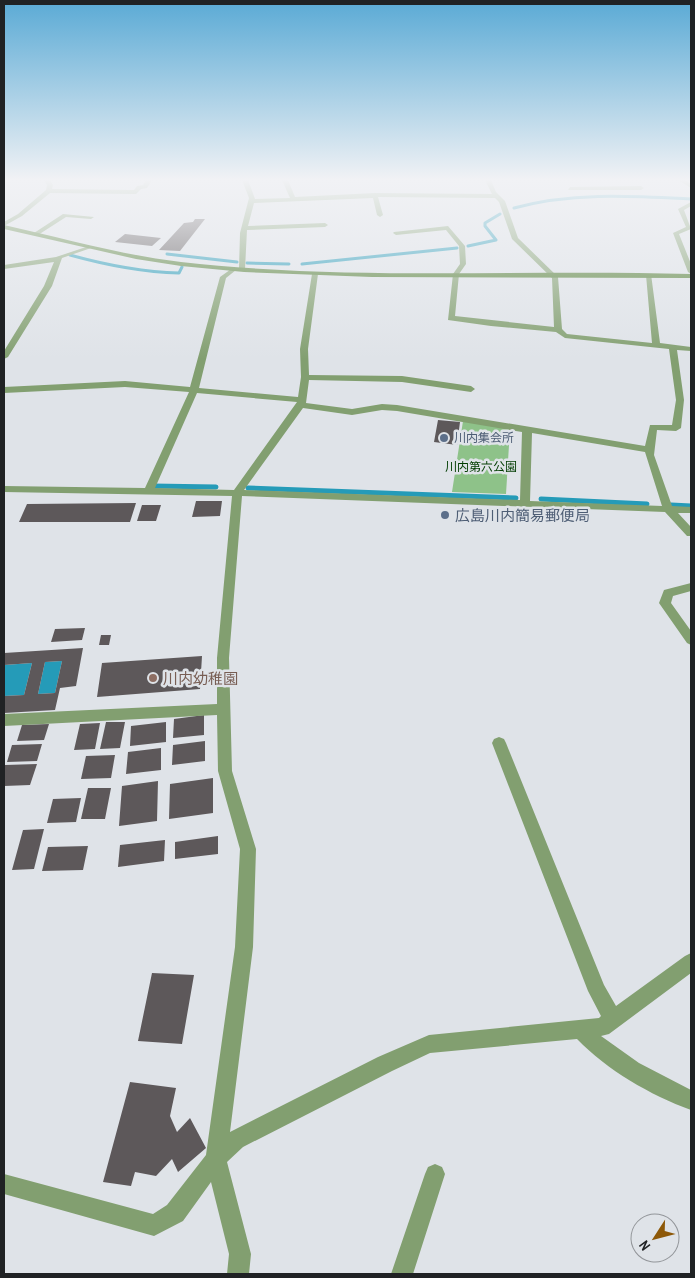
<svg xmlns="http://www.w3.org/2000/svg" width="695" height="1278" font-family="'Archivo Narrow','Noto Sans JP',sans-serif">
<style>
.green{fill:#8ec289}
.water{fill:#259bb8}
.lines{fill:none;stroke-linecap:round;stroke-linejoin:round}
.stream-far1{stroke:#259bb8;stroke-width:3}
.stream{stroke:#259bb8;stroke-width:5}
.building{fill:#5d585a;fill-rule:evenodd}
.minor{fill:#829f70;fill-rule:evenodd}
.secondary{fill:#537e35;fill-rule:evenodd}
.service-dot{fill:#5c6f8a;stroke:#dfe3e8;stroke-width:2}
.education-dot{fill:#8d6e63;stroke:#dfe3e8;stroke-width:2}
.labels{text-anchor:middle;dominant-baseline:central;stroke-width:5;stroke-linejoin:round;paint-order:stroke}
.far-service-label{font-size:12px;fill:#4e5e75;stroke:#dfe3e8;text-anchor:start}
.far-park-label{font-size:12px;fill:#003c00;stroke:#dfe3e8}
.service-label{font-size:15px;fill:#4e5e75;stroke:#dfe3e8;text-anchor:start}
.education-label{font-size:15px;fill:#785e54;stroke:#dfe3e8;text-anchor:start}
</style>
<rect width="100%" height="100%" fill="#dfe3e8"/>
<!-- green -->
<path class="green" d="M463 421 510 428 506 494 452 492Z"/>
<!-- water -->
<path class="water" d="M62 661 55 693 38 694 45 662Z
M32 663 24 695 4 696V665Z"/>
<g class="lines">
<!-- stream-far1 -->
<path class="stream-far1" d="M514 208C572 192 632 196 691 199
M468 246 496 240 485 226V223L500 214
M167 254 237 262
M70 255C106 265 141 272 179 273L182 267
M247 263 289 264
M302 264 457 248"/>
<!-- stream -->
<path class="stream" d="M152 486 216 487
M248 488 516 498
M541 499 647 504
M671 505 691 506"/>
</g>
<!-- building -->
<path class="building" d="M195 219H205L180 251 159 250 184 223 193 222Z
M125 234 161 238 152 246 115 242Z
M438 420 460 422 457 445 434 442Z
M196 501H222L220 516 192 517Z
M136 503 130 522H19L27 504Z
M142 505H161L156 521H137Z
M85 628 82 640 51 642 55 629Z
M101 635H111L109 645H99Z
M83 648 76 686 60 688 55 710 4 713V696L24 695 32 663 4 665V653ZM62 661 55 693 38 694 45 662Z
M202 656 200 689 97 697 102 663Z
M204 715V735L173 738 174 719Z
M106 722H125L120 748 100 749Z
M166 722V742L130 746 131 726Z
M100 723 95 749 74 750 80 724Z
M49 724 44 740 17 741 22 725Z
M205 741V761L172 765 173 745Z
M42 744 37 761 7 762 12 745Z
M161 748V770L126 774 128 752Z
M115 755 111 778 81 779 86 756Z
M37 764 30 785 4 786 5 765Z
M213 778V813L169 819 170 784Z
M158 781 157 821 119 826 122 786Z
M88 788H111L105 819H81Z
M81 798 76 822 47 823 53 799Z
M44 829 34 869 12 870 23 830Z
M218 836V854L175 859V842Z
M165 840 164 861 118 867 120 845Z
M88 846 83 870 42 871 48 847Z
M152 973 194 975 182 1044 138 1041Z
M130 1082 176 1088 170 1116 177 1132 190 1118 206 1148 178 1172 172 1159 156 1176 135 1172 131 1186 103 1182Z"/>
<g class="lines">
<!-- minor -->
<path class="minor" d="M44 180H50L53 185 52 189 134 190 137 186 143 185 146 180H152L147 188 141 189 136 194 50 193 22 216 4 226V222L18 214 46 190 47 185Z
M242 180H248L255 199 290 198 282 180H288L295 197 375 193 492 194 485 180H491L496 192 505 201 518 238 558 277 562 329 567 334 652 343 646 275 651 274 660 343 691 347V351L677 350 684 400 681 428 676 431 657 430 654 455 672 506 691 507V513H678L691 527V536H687L665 512 242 496 229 658 232 771 256 849 253 947 230 1132 378 1057 429 1035 599 1018 601 1016 588 991 492 743 494 739 499 737 504 739 506 743 604 985 616 1006 685 956 691 953V973L609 1034 601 1036 639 1063 691 1090V1110C650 1095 607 1070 577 1039L430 1053 392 1071 243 1147 227 1162 251 1254 249 1274H227L229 1254 211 1182 183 1221 154 1236 4 1194V1174L153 1214 167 1205 206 1155 235 947 240 849 218 771 217 715 4 726V714L217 704V658L232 496 4 492V486L145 488 189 392 125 387 4 393V387L125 381 190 387 220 277 234 267 237 269 236 270 226 278 199 388 298 397 301 377 300 349 312 274 315 272 318 274 308 349 309 375 402 376 471 386 475 389 471 392 402 382 309 380 306 403 352 409 382 404 397 405 645 446 650 425H672L676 400 669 349 565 338 556 332 491 326 448 320 453 274 460 264 459 246 446 230 396 235 393 233 394 232 448 226 465 246 466 264 459 274 455 316 554 327 552 278 512 239 499 202 495 198 378 197 383 215 380 217 377 215 373 198 254 203 248 226 325 223 328 225 325 227 247 230 245 269 242 271 239 269 240 233 249 198ZM197 393 297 402 234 490 155 488ZM303 408 352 415 382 410 397 411 522 432 520 500 244 490ZM532 433 645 452 662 506 530 501Z
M678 180H685L691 184V188Z
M570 187 641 186 644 188 641 190H568Z
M691 202V206L684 210 691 229 679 234 691 264V274L688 272 673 233 686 227 678 209Z
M63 214 94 217 91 219 66 217 38 235H34V233Z
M89 246 94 247 62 258 52 286 8 357 4 359V351L44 286 54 262 4 269V265L56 257Z
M691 583V591L673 596 671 603 691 631V645L687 643 659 603 664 590Z
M435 1164 442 1167 445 1174 413 1274H391L425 1174 428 1167Z"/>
<!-- secondary -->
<path class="secondary" d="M4 225C63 238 121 255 181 262 350 281 521 269 691 274V278L372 277 244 272 181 266 136 259 4 229Z"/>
</g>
<!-- sky -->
<linearGradient id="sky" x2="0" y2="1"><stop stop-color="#5aaad5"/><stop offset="0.5" stop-color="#f1f2f5"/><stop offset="1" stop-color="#f1f2f5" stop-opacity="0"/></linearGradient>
<rect width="695" height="359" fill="url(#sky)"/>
<!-- markers -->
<g class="service-dot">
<circle cx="444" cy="438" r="5"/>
<circle cx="445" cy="515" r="5"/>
</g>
<circle class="education-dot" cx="153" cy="678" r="5"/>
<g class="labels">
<!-- far-service labels -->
<g class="far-service-label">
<text x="454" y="438">川内集会所</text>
</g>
<!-- far-park labels -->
<g class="far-park-label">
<text x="481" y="467">川内第六公園</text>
</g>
<!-- service labels -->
<g class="service-label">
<text x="455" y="515">広島川内簡易郵便局</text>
</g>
<!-- education labels -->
<g class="education-label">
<text x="163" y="678">川内幼稚園</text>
</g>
</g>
<!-- border -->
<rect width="695" height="1278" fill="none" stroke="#202224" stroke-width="10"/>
<!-- north arrow -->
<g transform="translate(655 1238) rotate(234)"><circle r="24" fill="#dfe3e8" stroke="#93969a"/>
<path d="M0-4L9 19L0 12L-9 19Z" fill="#8d5808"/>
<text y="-8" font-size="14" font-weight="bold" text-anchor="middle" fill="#202224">N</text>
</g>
</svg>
